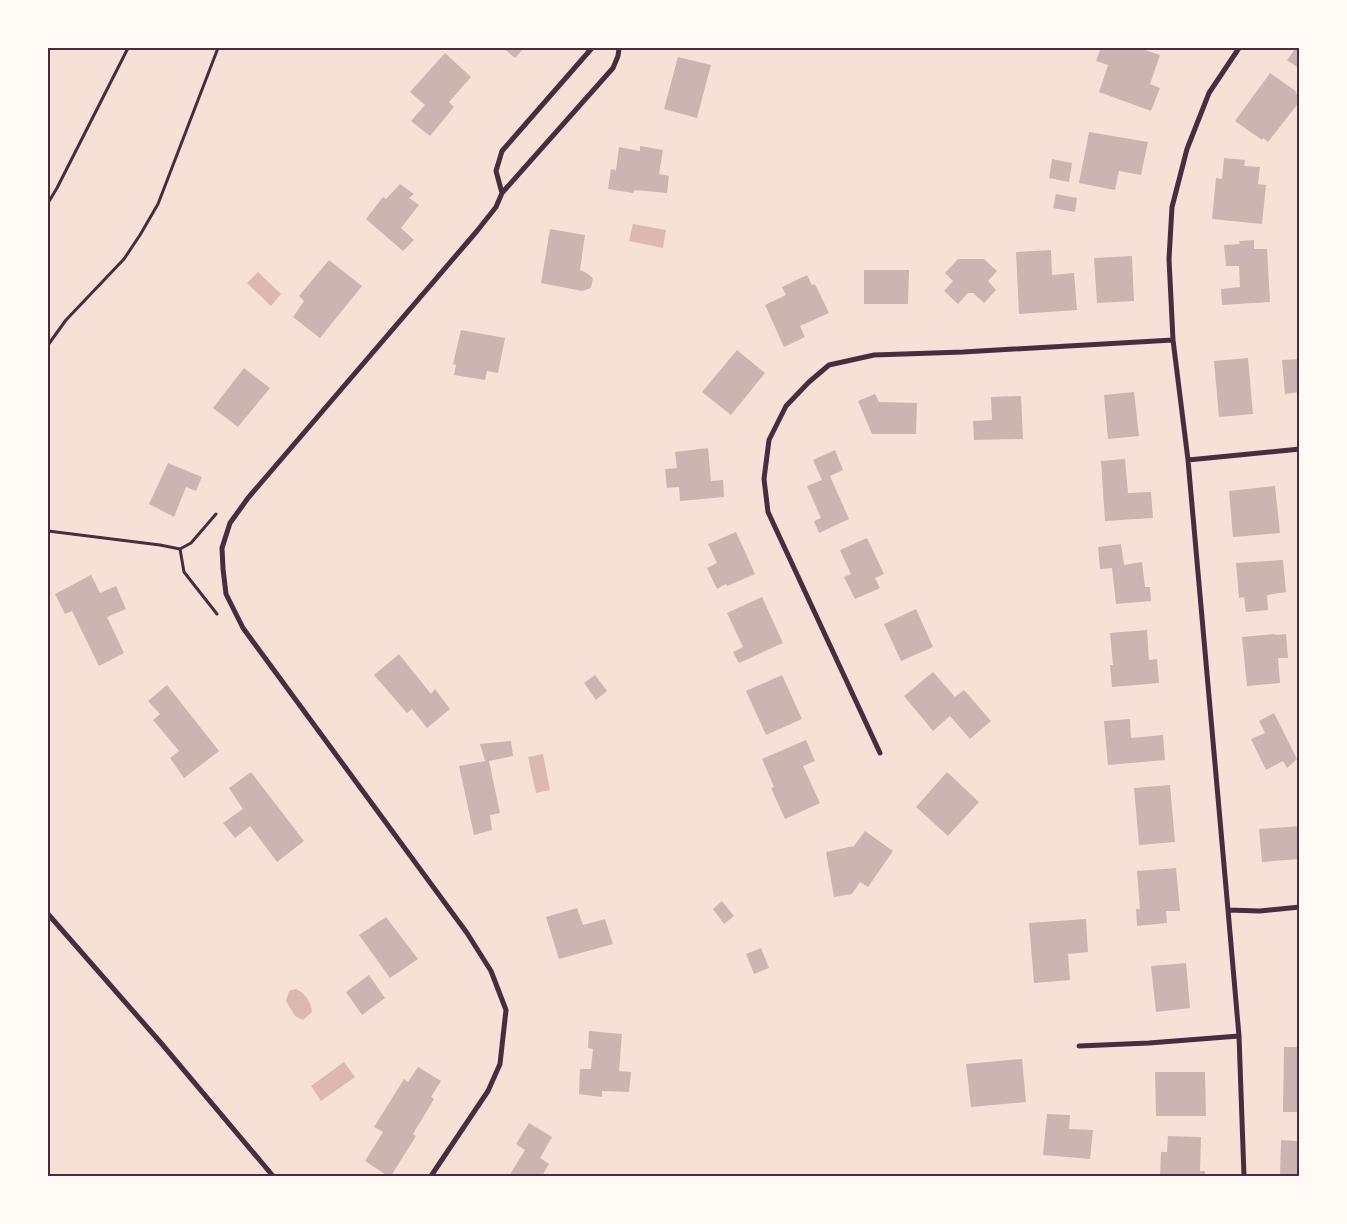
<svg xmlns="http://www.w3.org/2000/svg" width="1347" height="1224" font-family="'Alegreya Sans',sans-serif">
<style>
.water{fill:#dcb8b0}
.building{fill:#ccb4b1}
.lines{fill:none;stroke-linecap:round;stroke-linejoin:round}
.path{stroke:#4a2c40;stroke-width:3}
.minor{stroke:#4a2c40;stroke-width:5}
.neatline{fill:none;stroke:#4a2c40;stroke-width:2}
</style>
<rect width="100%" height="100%" fill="#f7e1d7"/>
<!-- water -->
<path class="water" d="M633 224 666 230 663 248 629 241Z
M258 272 281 294 271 306 247 283Z
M543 754 550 790 536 793 528 757Z
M295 989C305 992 311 1002 312 1012L303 1020 295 1016 286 1001 289 991Z
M344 1062 355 1077 321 1101 311 1086Z"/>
<!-- building -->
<path class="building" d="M503 48H524L515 58Z
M1101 48H1139L1160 55 1150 84 1160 88 1151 111 1099 92 1108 65 1096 61Z
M1296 48H1300V69L1287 60Z
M445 53 471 77 449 102 454 107 430 136 411 121 425 105 410 92Z
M678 57 711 65 697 118 664 109Z
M1270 73 1297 92 1295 93 1300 96V101L1268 142 1263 138 1262 140 1235 121Z
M1089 132 1148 142 1141 175 1119 171 1115 190 1079 183Z
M640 146 663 150 659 174 669 176 667 193 635 190 633 193 608 189 611 169 616 170 619 147 640 151Z
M1224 158 1245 160 1244 166 1260 167 1258 184 1266 185 1262 224 1212 219 1216 178 1222 179Z
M1052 159 1072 163 1069 182 1049 178Z
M400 184 414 194 409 198 419 205 401 228 414 240 403 251 366 219 383 197 386 199Z
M1056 194 1077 198 1075 212 1053 208Z
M550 229 585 235 580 270 585 272 593 278 591 288 582 291 541 283Z
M1254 240V249H1267L1270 302 1222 305 1221 289 1240 287 1239 266H1226L1224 245 1240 244 1239 241Z
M1051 250 1052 275 1074 273 1077 310 1019 314 1016 252Z
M1132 256 1134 301 1097 303 1094 258Z
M958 259H984L997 271 988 281 996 290 984 303 973 293H968L958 304 944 291 953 281 945 273Z
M329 260 362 286 320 338 293 317 304 301 299 296Z
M864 270H909L908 304H864Z
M807 275 812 285 815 284 829 313 800 326 805 337 784 347 765 305 786 295 782 287Z
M461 330 505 338 498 373 487 371 485 380 454 375 456 365 453 364Z
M737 350 765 373 731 415 702 392Z
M1248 358 1253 414 1219 417 1214 361Z
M1300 359V392L1285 394 1282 360Z
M244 368 270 388 238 427 213 408Z
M1134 392 1139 436 1108 439 1104 395Z
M875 394 879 402 917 403 916 434H872L858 401Z
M1021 396 1023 439 974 440 973 421 992 420 991 397Z
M708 448 711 481 723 480 724 497 680 501 679 487 667 488 665 469 677 468 675 452Z
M835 450 843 470 830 476 849 519 819 533 814 521 821 518 807 486 822 480 813 460Z
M1125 459 1128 493 1151 492 1153 518 1105 521 1101 461Z
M168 463 202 477 196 491 186 487 174 517 149 504Z
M1275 486 1280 533 1233 537 1229 491Z
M736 532 755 574 727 586 726 584 717 589 707 568 717 563 708 544Z
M867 538 884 574 875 578 880 588 855 599 844 577 851 574 840 550Z
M1121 544 1124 565 1142 562 1145 587H1150L1151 601 1116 604 1112 568 1100 569 1098 547Z
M1283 560 1286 592 1267 595 1268 610 1246 612 1244 597 1239 598 1236 563Z
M91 575 100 593 116 586 126 609 107 617 124 653 99 666 72 611 65 614 55 594Z
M762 597 783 643 739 663 733 652 743 647 727 613Z
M916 609 933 647 901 661 884 624Z
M1147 630 1149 660 1157 659 1159 683 1112 687 1110 665H1113L1110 633Z
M1275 634V635L1286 634 1288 658H1278L1280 683 1247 686 1242 637Z
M399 654 431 694 435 689 450 709 427 728 412 709 407 713 374 675Z
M933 672 955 697 964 690 991 721 970 739 950 716 933 731 904 696Z
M595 675 607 691 596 700 584 683Z
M782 675 802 719 766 735 746 691Z
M167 685 219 751 184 778 170 758 179 751 153 720 160 714 148 701Z
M1274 713 1297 759 1287 768 1283 761 1266 770 1251 739 1265 733 1259 721Z
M1130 719 1131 738 1163 735 1165 760 1108 765 1104 721Z
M806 740 815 761 803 766 820 803 785 819 771 788 774 787 762 759Z
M511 741 513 756 489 761 500 813 490 815 492 830 474 835 459 766 485 761 480 744Z
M251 772 304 841 277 862 250 826 235 838 223 823 243 809 229 788Z
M947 772 979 802 948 836 916 807Z
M1170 785 1175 842 1139 845 1134 788Z
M1300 826V859L1262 862 1259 829Z
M865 831 893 851 868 887 860 882 852 894 834 897 826 852 854 846Z
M1176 868 1180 911H1166L1167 923 1137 926 1136 909H1140L1137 871Z
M722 901 734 916 724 924 713 909Z
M577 908 583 925 605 919 613 944 559 959 546 917Z
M386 917 418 959 390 978 359 935Z
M1086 919 1088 952 1068 954 1070 980 1034 983 1029 923Z
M761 948 769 968 754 974 746 954Z
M1186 963 1190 1008 1156 1012 1151 966Z
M369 975 385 998 362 1015 346 992Z
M589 1031 622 1034 619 1071 631 1072 629 1092 602 1091V1097L579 1094 580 1069H591L593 1049 588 1048Z
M1284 1047H1300V1112H1283Z
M1022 1059 1026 1102 971 1107 966 1064Z
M418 1067 441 1081 431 1097 434 1099 413 1134 416 1136 391 1176H388L365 1161 383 1132 374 1127 404 1079 408 1082Z
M1155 1072H1205L1206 1116H1156Z
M1047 1114 1070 1115 1069 1129 1093 1130 1090 1159 1043 1155Z
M529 1123 552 1137 540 1158 549 1164 542 1176H509L525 1150 516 1144Z
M1168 1136 1201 1137 1200 1171H1205V1176H1160L1161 1152H1167Z
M1281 1140 1298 1141V1148H1300V1176H1280Z"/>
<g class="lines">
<!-- path -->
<path class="path" d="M48 203 57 188 128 48
M48 345 66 320 124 259 140 235 158 204 218 48
M48 531 160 545 180 549 191 543 216 514
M180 549 184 572 217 614"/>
<!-- minor -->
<path class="minor" d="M1239 48 1209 93 1187 149 1172 207 1169 259 1173 340 1188 460 1228 910 1239 1036 1244 1176
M502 193 496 171 502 151 592 48
M1188 460 1300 449
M880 753 768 512 764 479 769 440 786 406 809 382 829 365 874 355 963 352 1173 340
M1228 910 1260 911 1300 907
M48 914 161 1043 273 1176
M1079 1046 1149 1043 1239 1036
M431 1176 488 1091 500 1064 506 1010 491 971 467 933 243 628 226 594 223 569 222 548 230 523 248 498 477 231 496 207 502 193 613 68 618 56 619 48"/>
</g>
<!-- border -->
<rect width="1347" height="1224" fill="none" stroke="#fffaf5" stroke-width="98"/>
<rect x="49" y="49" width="1249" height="1126" class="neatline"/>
</svg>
